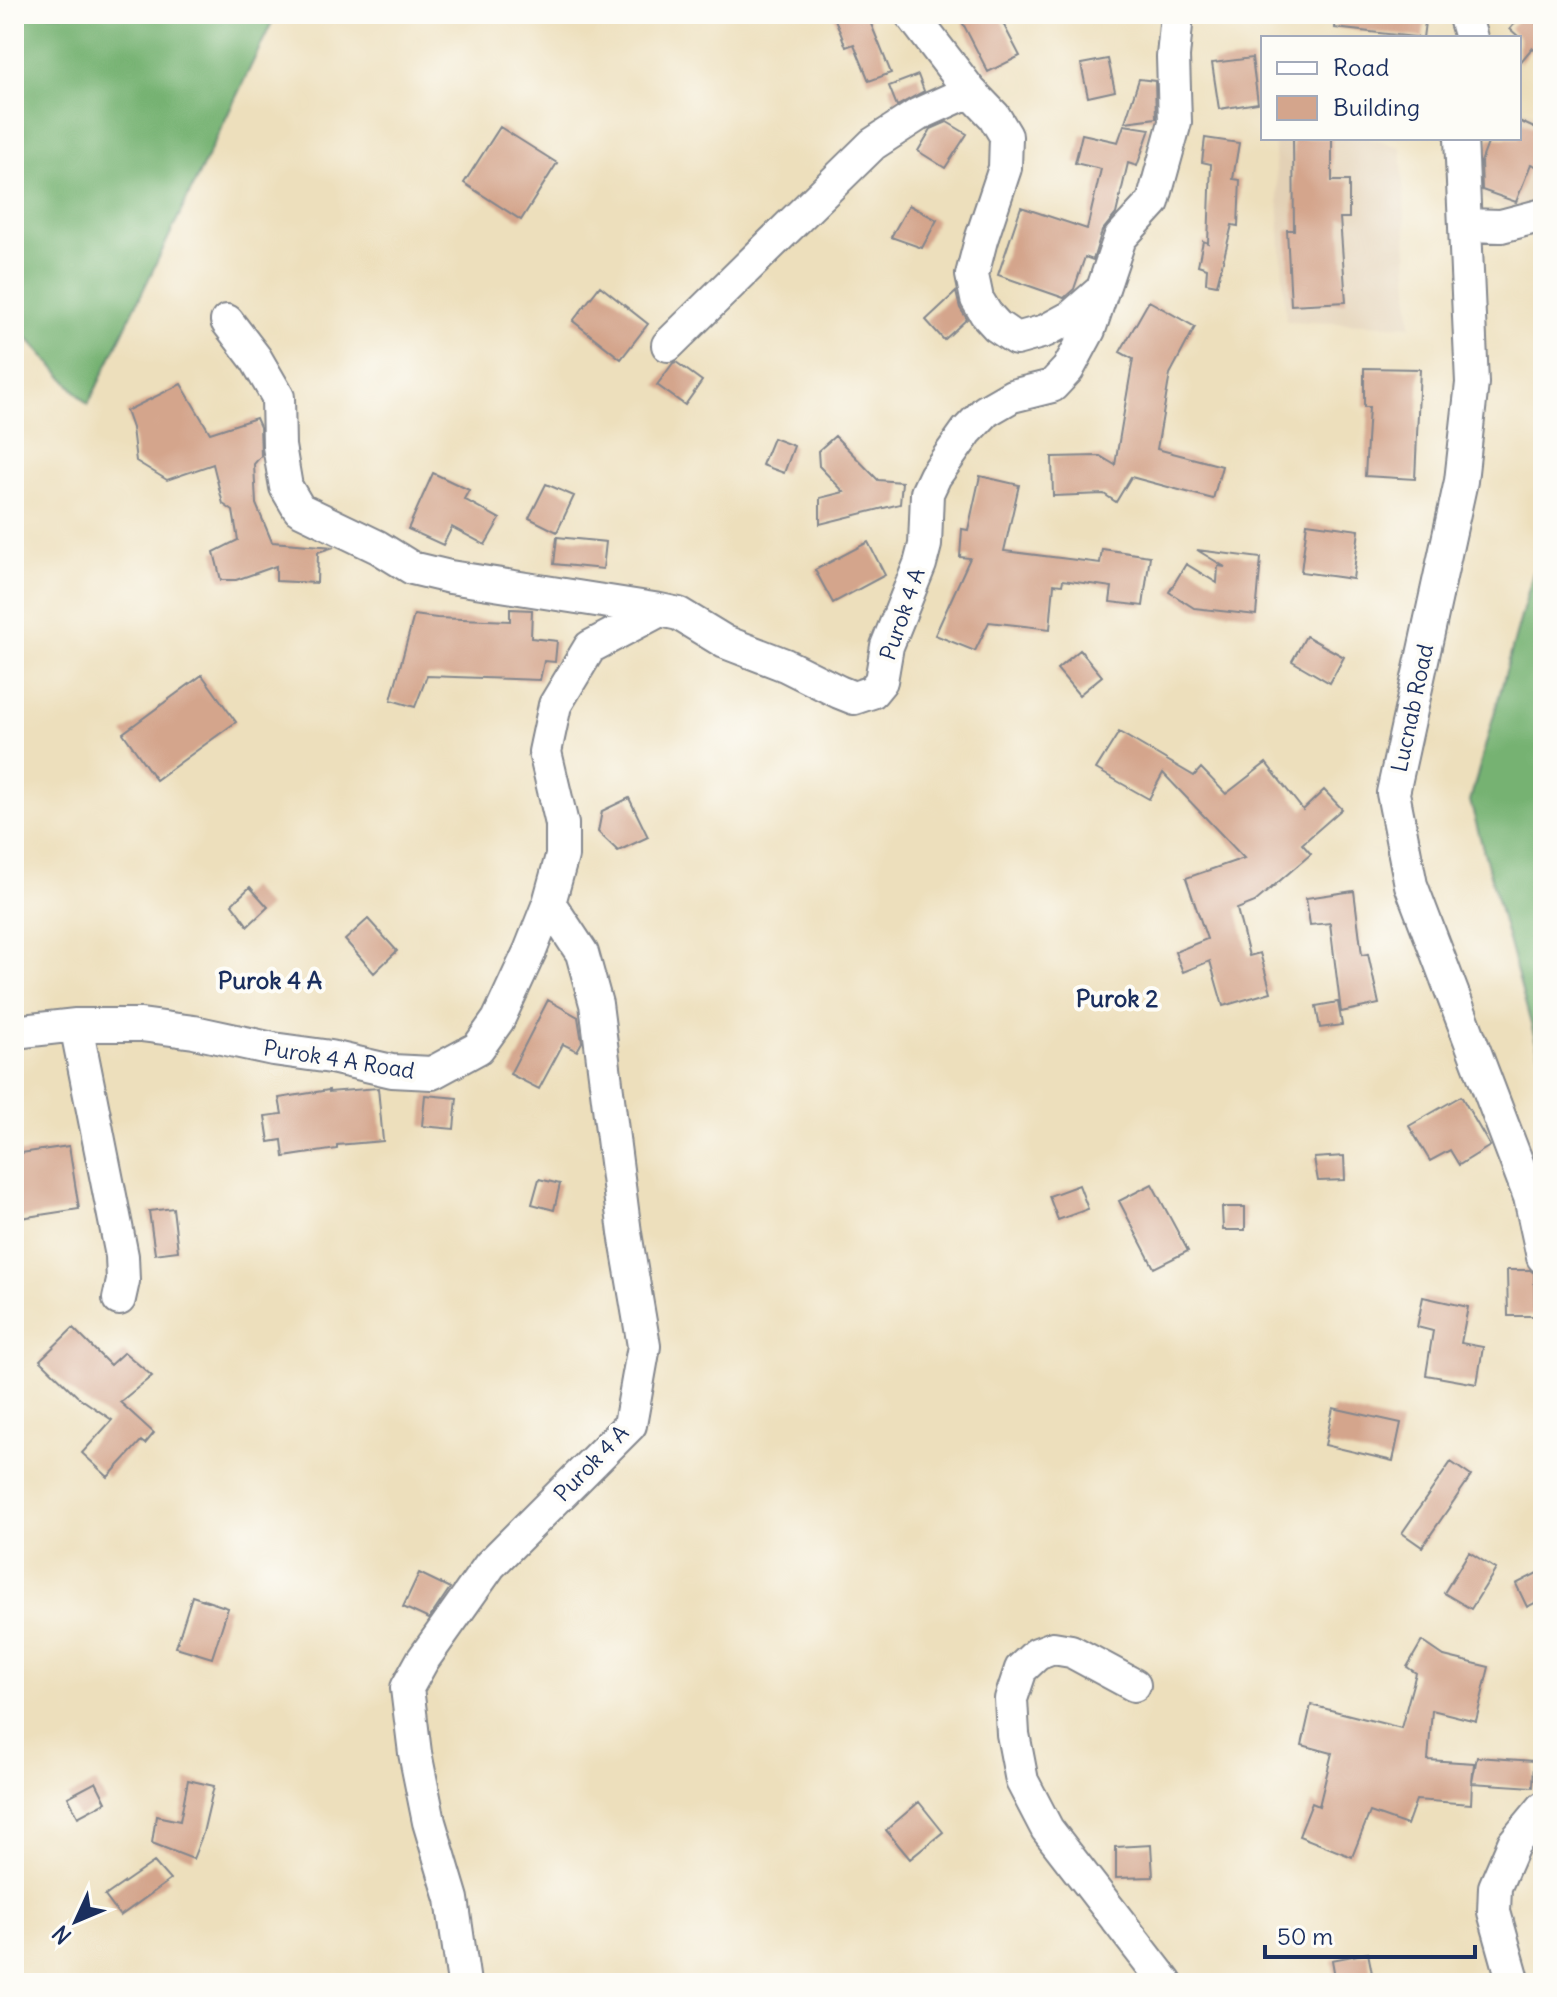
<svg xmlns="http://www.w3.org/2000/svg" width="1557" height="1997" font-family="Delius,sans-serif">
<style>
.built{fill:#e3d1b6}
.forest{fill:#76b272;stroke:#487068;stroke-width:2}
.building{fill:#d4a58c}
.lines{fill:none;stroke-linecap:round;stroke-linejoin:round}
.street-casing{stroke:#84878d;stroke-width:36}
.street{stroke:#fff;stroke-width:32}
.labels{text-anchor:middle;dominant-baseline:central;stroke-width:8;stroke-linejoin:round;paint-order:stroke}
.street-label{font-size:22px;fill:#1b2f5e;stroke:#fdfcf7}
.neighbourhood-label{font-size:24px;font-weight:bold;fill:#1b2f5e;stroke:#fdfcf7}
</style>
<rect width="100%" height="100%" fill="#fdfcf7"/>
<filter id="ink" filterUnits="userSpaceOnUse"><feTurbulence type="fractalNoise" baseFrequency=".0125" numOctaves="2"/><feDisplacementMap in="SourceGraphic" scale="16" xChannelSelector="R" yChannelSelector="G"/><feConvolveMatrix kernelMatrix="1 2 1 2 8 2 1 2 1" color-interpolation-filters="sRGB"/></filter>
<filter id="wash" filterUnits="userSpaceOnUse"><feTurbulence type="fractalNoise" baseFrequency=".006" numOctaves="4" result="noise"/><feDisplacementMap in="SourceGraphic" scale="32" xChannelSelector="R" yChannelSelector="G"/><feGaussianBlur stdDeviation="1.8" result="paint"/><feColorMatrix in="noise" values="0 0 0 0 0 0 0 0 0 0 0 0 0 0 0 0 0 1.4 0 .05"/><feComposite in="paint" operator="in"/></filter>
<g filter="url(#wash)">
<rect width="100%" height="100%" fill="#eddfbc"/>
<!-- built -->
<path class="built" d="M1519 107 1543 118V201L1516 214 1469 191 1474 138H1519Z
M1274 138H1366L1401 147 1411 326 1286 321Z"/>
<!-- forest -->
<path class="forest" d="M14 14H276L88 405 14 323Z
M1543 537V1068L1470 801Z"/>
<g id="blocks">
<!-- building -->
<path class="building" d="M833 14H867L891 73 869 81 854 44 846 47Z
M958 14H998L1020 56 988 72Z
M1336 14H1426L1423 38 1335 28Z
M1520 17H1529L1543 29V57L1532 48 1519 64V37L1510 29Z
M1252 58 1258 103 1219 109 1212 63Z
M1108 59 1115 91 1088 97 1081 64Z
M918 75 924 91 897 106 889 86Z
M1139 79 1155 81 1156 118 1125 122Z
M1519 121 1543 132V169L1531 164 1516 202 1482 190 1481 162 1490 138H1519Z
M947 122 967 134 945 168 918 151 931 129Z
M1124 125 1150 129 1137 166 1128 163 1116 214 1102 231 1093 260 1085 257 1074 289 1064 298 998 275 1021 207 1087 229 1101 169 1075 163 1082 134 1118 142Z
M500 127 557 163 521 220 464 183Z
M1205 138 1239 143 1233 179 1240 180 1238 226 1232 225 1217 285 1206 283 1207 268 1198 265 1203 241 1208 243 1211 164 1202 162Z
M1293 138H1332V181H1349V218H1340L1346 302 1291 305 1287 230H1294Z
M909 205 937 220 922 248 891 237Z
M600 286 648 324 621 359 573 321Z
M956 292 960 308 967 319 944 340 926 320Z
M1149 301 1195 327 1170 374 1157 449 1222 466 1213 499 1131 477 1116 502 1104 494 1053 496 1052 457 1100 456 1115 465 1133 359 1120 352Z
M676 362 702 381 685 405 657 385 673 363Z
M1364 368 1420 369 1415 479 1365 476 1369 407H1364Z
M181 384 210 433 256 418 260 427 261 456 254 464 256 504 272 542 334 547 318 552 317 583 276 581V566L236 580H221L214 552 238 540 233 511 223 504 213 464 167 480 136 461 132 428 126 411Z
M835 436 878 480 902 482 900 504 820 524V498L844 492 819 466 818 451Z
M773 438 794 446 784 473 762 465Z
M433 473 469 490 464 499 500 519 485 545 452 527 443 545 408 529Z
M980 476 1019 485 1004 551 1100 563 1102 549 1150 556 1143 606 1110 602 1112 587 1063 580 1062 585 1054 584 1050 629 989 622 975 651 935 635 970 558 960 557 962 529 968 530Z
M546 484 574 496 557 532 529 518Z
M1307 523 1359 530 1353 579 1301 572Z
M557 537 606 542 603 569 554 564Z
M868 542 885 575 833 603 815 570Z
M1197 550 1261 558 1256 615 1194 608 1169 592 1186 564 1217 583 1218 566 1225 567Z
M510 609 532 610 531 638 557 641 555 662 544 661 540 680 427 676 415 707 391 700 414 615 437 618 510 621Z
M1306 636 1344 657 1330 683 1292 661Z
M1080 650 1102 676 1079 695 1057 669Z
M202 675 236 722 156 780 123 733Z
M1119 732 1194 776 1201 768 1226 794 1266 763 1303 810 1324 790 1342 809 1302 844 1311 854 1255 902 1237 909 1249 956 1260 953 1271 992 1223 1006 1210 961 1183 972 1175 952 1207 939 1186 878 1244 858 1163 773 1149 799 1096 769Z
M629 798 648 837 618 851 598 832 602 811Z
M250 887 268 907 248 926 232 904Z
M1354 891 1362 955 1368 954 1379 1004 1341 1012 1330 923 1310 925 1306 898Z
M368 919 397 951 374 973 345 940Z
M548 1000 578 1017 582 1042 577 1051 563 1044 539 1089 510 1074Z
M1338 1002 1342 1025 1320 1028 1316 1006Z
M378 1088 383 1141 337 1145V1149L284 1157 282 1140 269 1142 265 1116 282 1114 279 1098 329 1090V1092Z
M425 1095 457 1098 454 1129 422 1126Z
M1461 1096 1490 1146 1459 1165 1450 1150 1430 1161 1409 1126Z
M69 1146 79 1209 14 1219V1154Z
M1344 1156 1345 1180 1318 1181 1314 1158Z
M539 1179 560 1184 554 1210 532 1204Z
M1152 1184 1188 1251 1154 1268 1119 1201Z
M1079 1185 1088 1209 1058 1220 1049 1196Z
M1222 1207H1245V1230H1223Z
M173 1208 178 1251 155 1254 149 1211Z
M1507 1270H1530L1534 1273 1535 1316H1508Z
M1423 1297 1468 1307 1461 1343 1483 1347 1477 1384 1426 1375 1433 1331 1417 1327Z
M73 1328 110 1365 124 1352 152 1376 120 1402 154 1433 145 1444 141 1441 108 1477 82 1453 112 1420 77 1396 40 1360Z
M1333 1408 1401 1423 1393 1461 1325 1445Z
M1451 1462 1471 1476 1422 1547 1402 1533Z
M1469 1552 1496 1569 1471 1609 1444 1593Z
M1543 1570V1599L1527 1607 1516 1584Z
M419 1573 450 1588 429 1619 403 1607Z
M192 1596 228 1608 212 1658 176 1647Z
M1422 1641 1444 1656 1489 1667 1476 1721 1432 1710 1428 1760 1474 1763 1472 1782 1477 1757 1534 1761 1533 1787 1472 1783 1471 1804 1416 1800 1407 1825 1370 1812 1352 1857 1299 1836 1312 1803 1319 1806 1332 1753 1302 1745 1311 1705 1401 1728 1416 1673 1407 1667Z
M188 1780 214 1786 203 1833 193 1859 152 1843 156 1816 180 1821Z
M96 1782 106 1802 78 1817 68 1797Z
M919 1802 943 1832 910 1859 886 1830Z
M1151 1845 1153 1877 1116 1878V1847Z
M154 1862 170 1880 120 1916 105 1896Z
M1368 1953 1374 1983H1336L1332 1960Z"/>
</g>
</g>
<g filter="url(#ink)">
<use href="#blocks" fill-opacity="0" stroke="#84878d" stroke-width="2"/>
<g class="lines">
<!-- street casing -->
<g class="street-casing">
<path id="street" d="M911 14 970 91 994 116 1006 136 1005 168 981 240 972 275 977 299 986 314 997 326 1016 339 1045 331 1071 317 1103 289
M1464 14 1471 38
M1461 138 1472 383 1461 481 1393 793 1411 885 1530 1197 1543 1257
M1466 225 1501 226 1543 215
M227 321 256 359 278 397 279 446 286 487 299 509 378 547 412 568 450 577 660 610
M668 345 873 144 919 114 970 91
M76 1025 122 1256 123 1281 119 1299
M14 1032 76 1025H141L194 1032 273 1049 331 1057 392 1071 432 1073 478 1048 498 1020 530 951 549 903 562 856V824L545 752 555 705 590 647 660 610 679 614 725 642 785 665 839 692 854 698 872 692 881 681 887 646 920 564 925 545 927 493 935 476 967 431 986 411 1012 396 1052 386 1068 369 1089 330 1120 238 1153 202 1175 122 1173 57 1177 14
M1134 1685 1071 1651 1053 1648 1037 1654 1021 1669 1011 1699 1013 1734 1022 1781 1047 1829 1166 1983
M464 1983 452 1899 429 1822 415 1753 407 1688 422 1661 490 1565 630 1425 644 1346 625 1233 596 1004 582 953 549 903
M1514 1983 1494 1912 1495 1887 1514 1843 1543 1808"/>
</g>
<!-- street -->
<use href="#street" class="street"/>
</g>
</g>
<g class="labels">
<!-- street labels -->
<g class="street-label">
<text transform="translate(902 614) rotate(-71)">Purok 4 A</text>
<text transform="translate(1412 708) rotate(-78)">Lucnab Road</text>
<text transform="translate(339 1059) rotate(9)">Purok 4 A Road</text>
<text transform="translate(591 1463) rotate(-46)">Purok 4 A</text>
</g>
<!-- neighbourhood labels -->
<g class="neighbourhood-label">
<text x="270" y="980">Purok 4 A</text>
<text x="1117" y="998">Purok 2</text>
</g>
</g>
<!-- margin -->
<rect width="1557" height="1997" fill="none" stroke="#fdfcf7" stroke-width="48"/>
<!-- legend -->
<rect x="1261" y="36" width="260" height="104" fill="#fdfcf7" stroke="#a3aaba" stroke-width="2"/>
<rect x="1277" y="62" width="40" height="12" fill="#ffffff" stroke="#a3aaba" stroke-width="2"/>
<text x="1333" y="76" font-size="24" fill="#1b2f5e">Road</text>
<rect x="1277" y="96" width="40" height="24" fill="#d4a58c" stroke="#a3aaba" stroke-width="2"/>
<text x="1333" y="116" font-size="24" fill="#1b2f5e">Building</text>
<!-- north arrow -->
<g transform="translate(76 1921) rotate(226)" stroke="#fdfcf7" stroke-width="6" paint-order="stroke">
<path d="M0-6L14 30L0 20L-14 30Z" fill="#1b2f5e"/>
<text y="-12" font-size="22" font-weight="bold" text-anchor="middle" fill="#1b2f5e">N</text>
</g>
<!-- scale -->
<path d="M1265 1945v12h210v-12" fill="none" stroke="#1b2f5e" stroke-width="4"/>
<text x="1277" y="1945" font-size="24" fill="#1b2f5e" stroke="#fdfcf7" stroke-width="6" paint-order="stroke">50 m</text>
</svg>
